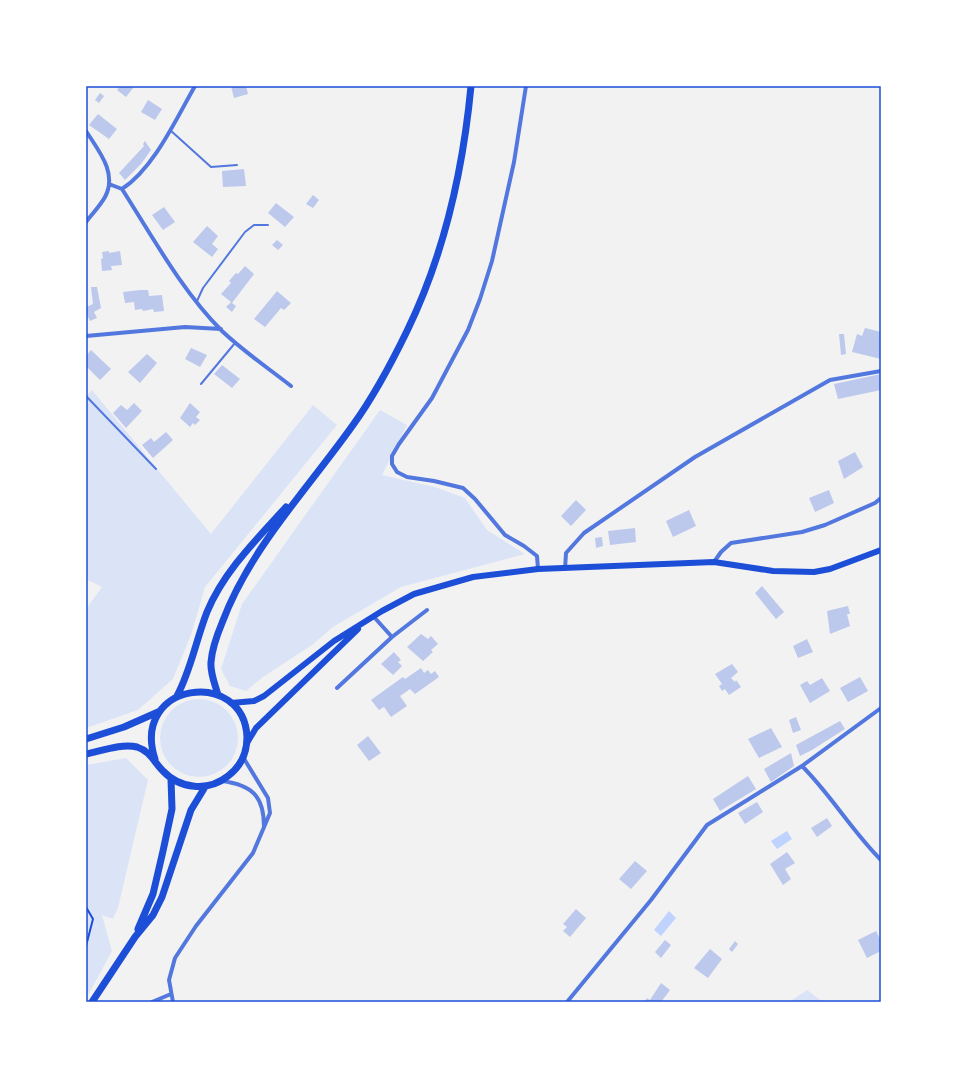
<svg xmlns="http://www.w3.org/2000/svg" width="967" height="1088" font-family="'Zilla Slab',serif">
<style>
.green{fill:#dbe4f7}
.water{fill:#bfd3fe}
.building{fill:#bdc9ec}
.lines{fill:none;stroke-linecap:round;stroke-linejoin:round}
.path{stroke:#1d4ed8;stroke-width:2}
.service{stroke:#5277de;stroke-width:2}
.minor{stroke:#5277de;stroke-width:4}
.secondary{stroke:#1d4ed8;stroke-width:6}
.primary{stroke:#1d4ed8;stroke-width:7}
.neatline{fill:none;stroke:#1d4ed8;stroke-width:1.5}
</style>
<rect width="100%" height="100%" fill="#f2f2f2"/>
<!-- green -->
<path class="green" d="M92 390 211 534 313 405 337 425 205 587 191 635 173 679 138 710 86 728V609L102 587 86 579V396Z
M380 410 407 425 382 475 435 487 465 498 487 530 525 554 401 587 333 627 312 645 263 677 246 691 230 686 221 669 242 604Z
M160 738a39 39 0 1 1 78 0a39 39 0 1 1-78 0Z
M126 758 148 780 118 908 113 919 102 915 112 951 86 999V765Z
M807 990 823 1002H789Z"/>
<!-- water -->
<path class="water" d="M787 831 792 839 777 849 771 841Z
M669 911 676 918 661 936 654 930Z"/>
<!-- building -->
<path class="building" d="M120 86H134V87L126 97 117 90Z
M231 86H246L248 94 234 98Z
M100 93 104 96 99 103 95 100Z
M148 100 162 109 155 120 141 112Z
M98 114 117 129 109 139 89 125Z
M145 141 151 150 141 164 125 180 119 173 144 146 143 144Z
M244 169 246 186 223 187 222 171Z
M313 195 319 200 313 208 306 204Z
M276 203 294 217 285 227 268 213Z
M164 207 175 222 163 230 152 215Z
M207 226 218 236 212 244 218 249 212 257 193 242Z
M277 240 283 245 278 250 272 245Z
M109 251V253L120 251 122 265 111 266 112 270 102 271 101 259 103 258 102 252Z
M245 266 254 274 232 303 236 306 232 312 226 307 231 302 221 294 231 283 229 281 236 273 238 274Z
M91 287H97L101 308 94 312 97 318 90 321 88 317H86V307L93 304Z
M140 290H148L149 296 162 295 164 311 154 312 153 309 143 311 142 309 135 310 134 302 125 303 123 292Z
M277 291 291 303 284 310 281 308 265 327 254 319Z
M865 328 881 332V359L852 352 857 334 862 336Z
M839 334H844L846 354 841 355Z
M191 348 207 355 200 367 185 359Z
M91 350 111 369 100 380 86 366V356Z
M147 354 157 363 140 383 128 372Z
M222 365 240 379 232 388 214 374Z
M881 374V390L838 399 834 384Z
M134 403 142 411 126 428 113 413 121 405 127 410Z
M190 403 200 412 196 417 200 420 195 425 193 423 190 427 180 418Z
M166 432 173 440 153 458 142 445 151 438 154 442Z
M855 452 863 467 844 479 838 461Z
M829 490 834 503 815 512 809 498Z
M576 500 586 510 571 526 561 516Z
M689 510 696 526 673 537 666 521Z
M635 528 636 542 610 545 608 531Z
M602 537 603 546 596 548 595 538Z
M762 586 784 612 776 619 755 593Z
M848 606 850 614H847L850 626 830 634 827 611Z
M421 634 428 639 431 636 438 644 431 650 433 652 423 661 407 647Z
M807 639 813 652 798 658 793 646Z
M394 652 401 660 398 662 402 666 393 675 381 664Z
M732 664 738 672 731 678 735 682 736 680 741 687 729 695 725 689 722 691 719 686 722 684 715 674Z
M421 668 424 673 428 670 431 674 435 671 439 677 415 694 410 689 400 696 407 706 391 717 384 707 379 710 371 700 403 677 405 679Z
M860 677 868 691 848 702 840 688Z
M822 678 830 691 810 703 800 685 807 681 810 685Z
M796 717 801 730 793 733 789 720Z
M840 721 845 729 812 750 800 756 796 745Z
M771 728 782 747 759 758 748 739Z
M368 736 381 753 369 761 357 745Z
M791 753 794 766 771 782 764 769Z
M748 776 756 789 720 811 713 799Z
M757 802 763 812 745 824 738 813Z
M827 818 832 826 817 837 811 828Z
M787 852 795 863 785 869 791 879 783 885 770 864Z
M635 861 647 871 631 889 619 879Z
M576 909 586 918 570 937 563 931 567 927 563 924Z
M876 931 881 941V951L867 958 858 940Z
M665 940 671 945 661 958 655 952Z
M735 941 738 944 732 952 729 949Z
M710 949 722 959 708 978 694 968Z
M661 983 670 990 661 1002H645L647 998 650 1000Z"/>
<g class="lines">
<!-- path -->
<path class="path" d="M86 907 93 919 86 946"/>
<!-- service -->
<path class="service" d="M170 130 211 167 237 165
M197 301 203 288 245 232 254 225H268
M201 384 235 343
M86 396 156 469"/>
<!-- minor -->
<path class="minor" d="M526 86 514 162 492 261 480 299 468 330 432 398 399 444 392 456V464L397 472 407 477 434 481 463 488 475 499 505 535 524 546 537 556 538 569
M86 131C98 150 118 173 105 197 100 206 92 214 86 222
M109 184 122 189C152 236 182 291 222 331 243 351 268 368 291 386
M122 189C154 168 176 119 195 86
M86 336 185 327 221 329
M714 562 721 552 731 543 802 532 825 525 875 503 881 498
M565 569 566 553 584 533 695 457 830 380 881 371
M374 617 392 637
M337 688 392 637 427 610
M802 766C831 795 852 831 881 860
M222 781C252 785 264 796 264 827
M152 1002 171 994
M173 1002 169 980 175 958 196 926 253 853 270 813 268 798 243 757
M567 1002 651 900 707 825 802 766 881 708"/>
<!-- secondary -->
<path class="secondary" d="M231 703 254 701 264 696 334 641 382 611 414 594 473 577 538 569 714 562 773 571 814 572 830 569 881 550
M247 743 256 728 358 629"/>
<!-- primary -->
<path class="primary" d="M218 695C215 684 210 673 211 662 212 648 217 635 222 623 250 548 307 490 353 425 374 396 391 364 407 331 444 255 463 170 471 86
M177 696C191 670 196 640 207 612 224 571 257 539 286 507
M86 739 124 727 158 712
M86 754C101 751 122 743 137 747 150 751 154 762 163 771 180 789 208 792 228 776 240 767 247 753 247 737 244 667 130 682 155 759
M138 929 153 894 163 851 172 809 171 779
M92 1002 135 937 153 915 162 897 191 810 205 787"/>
</g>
<!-- border -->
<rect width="967" height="1088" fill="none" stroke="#ffffff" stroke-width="174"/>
<rect x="87" y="87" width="793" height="914" class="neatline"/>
</svg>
